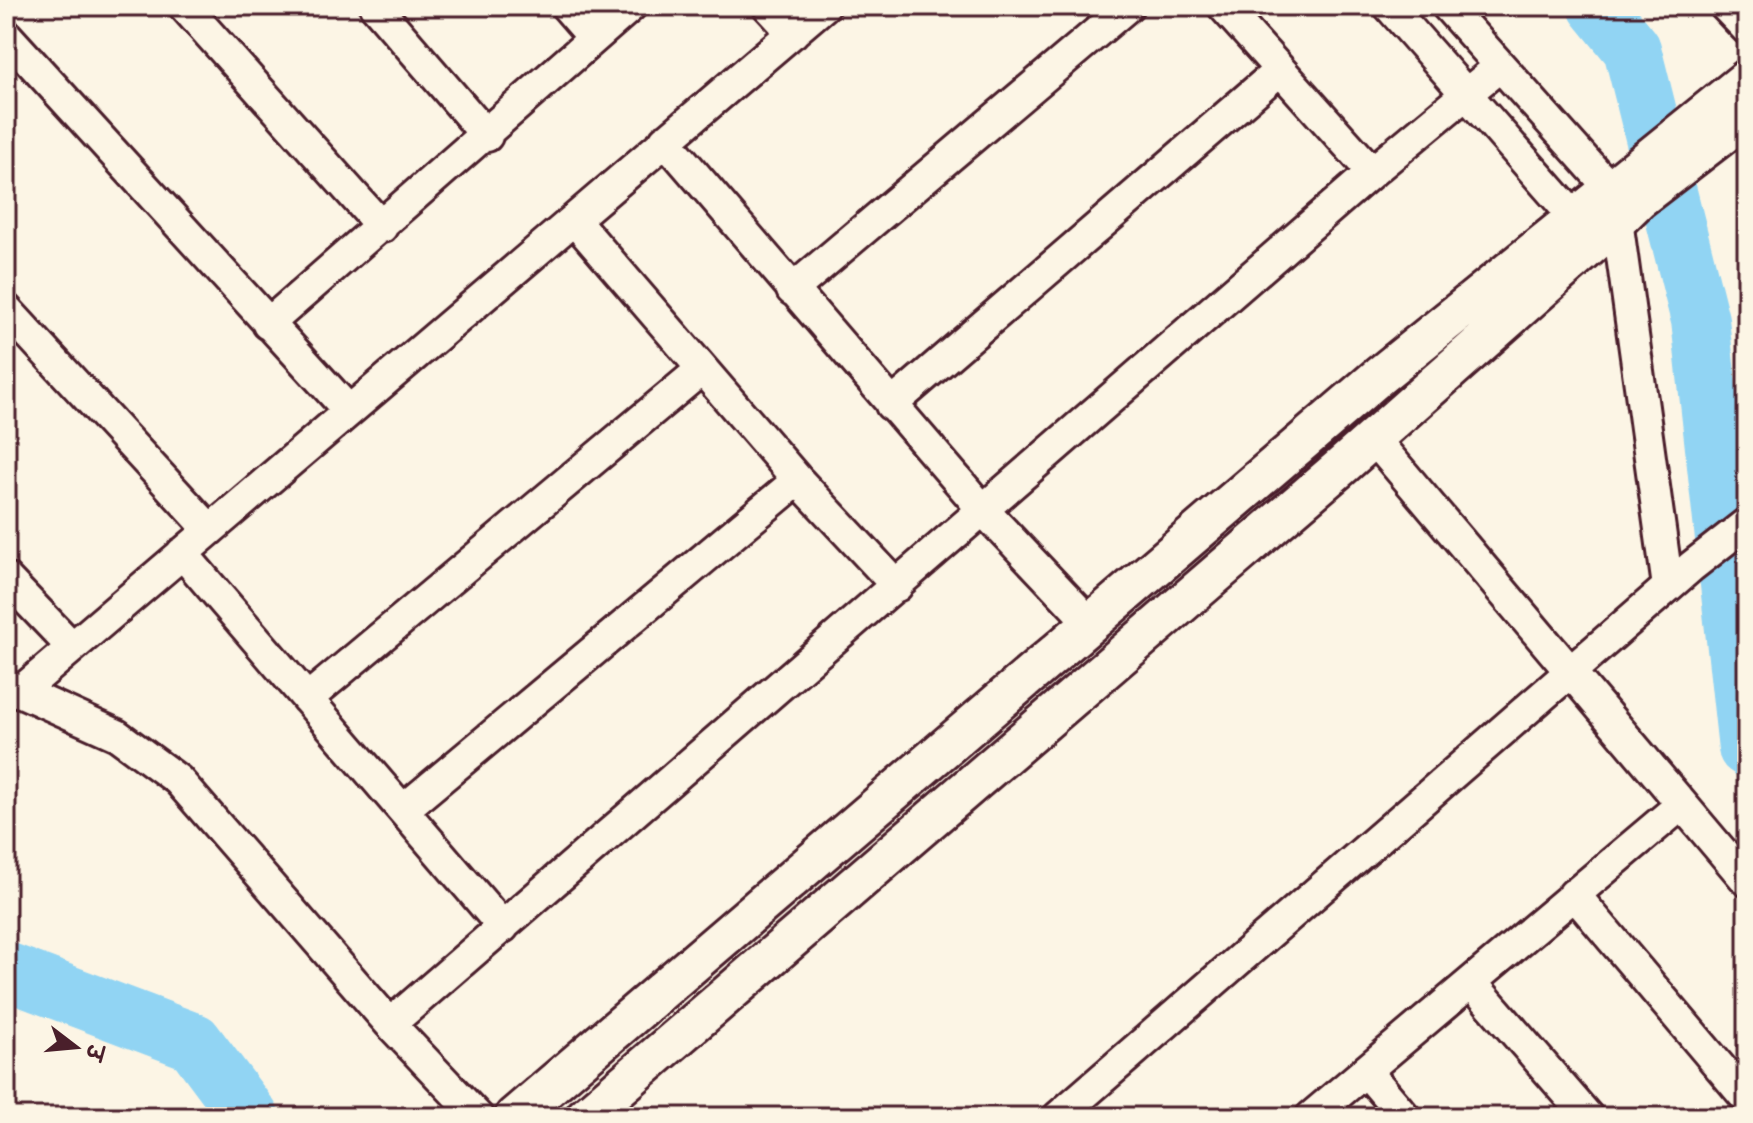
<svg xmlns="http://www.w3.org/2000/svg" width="1753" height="1123" font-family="'Architects Daughter','Playpen Sans Deva',sans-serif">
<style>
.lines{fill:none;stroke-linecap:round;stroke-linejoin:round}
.river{stroke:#91d4f3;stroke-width:58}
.minor-casing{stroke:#4a1f2b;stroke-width:36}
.tertiary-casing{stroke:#4a1f2b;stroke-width:44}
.minor{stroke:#fcf5e5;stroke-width:30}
.tertiary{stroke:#fcf5e5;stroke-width:38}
</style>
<rect width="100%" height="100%" fill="#fcf5e5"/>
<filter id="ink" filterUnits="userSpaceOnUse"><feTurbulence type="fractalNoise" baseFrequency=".0125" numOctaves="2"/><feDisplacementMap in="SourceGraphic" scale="16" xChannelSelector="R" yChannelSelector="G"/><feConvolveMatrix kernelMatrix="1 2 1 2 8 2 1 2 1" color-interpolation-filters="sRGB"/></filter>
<g filter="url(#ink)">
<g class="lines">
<!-- river -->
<path class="river" d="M1597 6 1632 49 1700 320 1747 748
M6 971 194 1042 250 1117"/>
<!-- minor casing -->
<g class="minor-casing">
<path id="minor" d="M184 6 382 227
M375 6 487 136
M566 6 593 37
M768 6 793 33
M1223 6 1372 172
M1389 6 1589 234
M1447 6 1624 204
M1725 6 1747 29
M6 35 349 411
M665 140 984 511 1090 623
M1617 220 1668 587
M575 221 798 480 897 586
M792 290 1128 6
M6 309 210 530
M268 324 631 6
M891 405 1280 70
M1373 438 1747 881
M182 553 503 927
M6 578 72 647
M6 685 117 735 178 780 390 1024 478 1117
M20 692 824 6
M307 699 702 369
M403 810 798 480
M1574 894 1747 1099
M1471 982 1588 1117
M390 1024 1372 172 1500 66
M1366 1071 1405 1117
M1058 1117 1692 566 1747 523
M1311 1117 1682 804"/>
</g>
<!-- tertiary casing -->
<g class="tertiary-casing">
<path id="tertiary" d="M514 1117 1378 377 1747 79
M585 1117 1343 465 1596 241 1639 199 1747 116"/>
</g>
<!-- minor -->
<use href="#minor" class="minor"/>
<!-- tertiary -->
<use href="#tertiary" class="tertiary"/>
</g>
</g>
<!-- margin -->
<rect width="1753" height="1123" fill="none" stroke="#fcf5e5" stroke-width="32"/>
<rect x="16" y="16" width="1721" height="1091" fill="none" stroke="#4a1f2b" stroke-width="3" filter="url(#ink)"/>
<!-- north arrow -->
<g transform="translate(76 1047) rotate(106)" stroke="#fcf5e5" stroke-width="6" paint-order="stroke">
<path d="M0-6L14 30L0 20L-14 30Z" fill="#4a1f2b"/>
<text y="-12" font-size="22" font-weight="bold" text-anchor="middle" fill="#4a1f2b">उ</text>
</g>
</svg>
